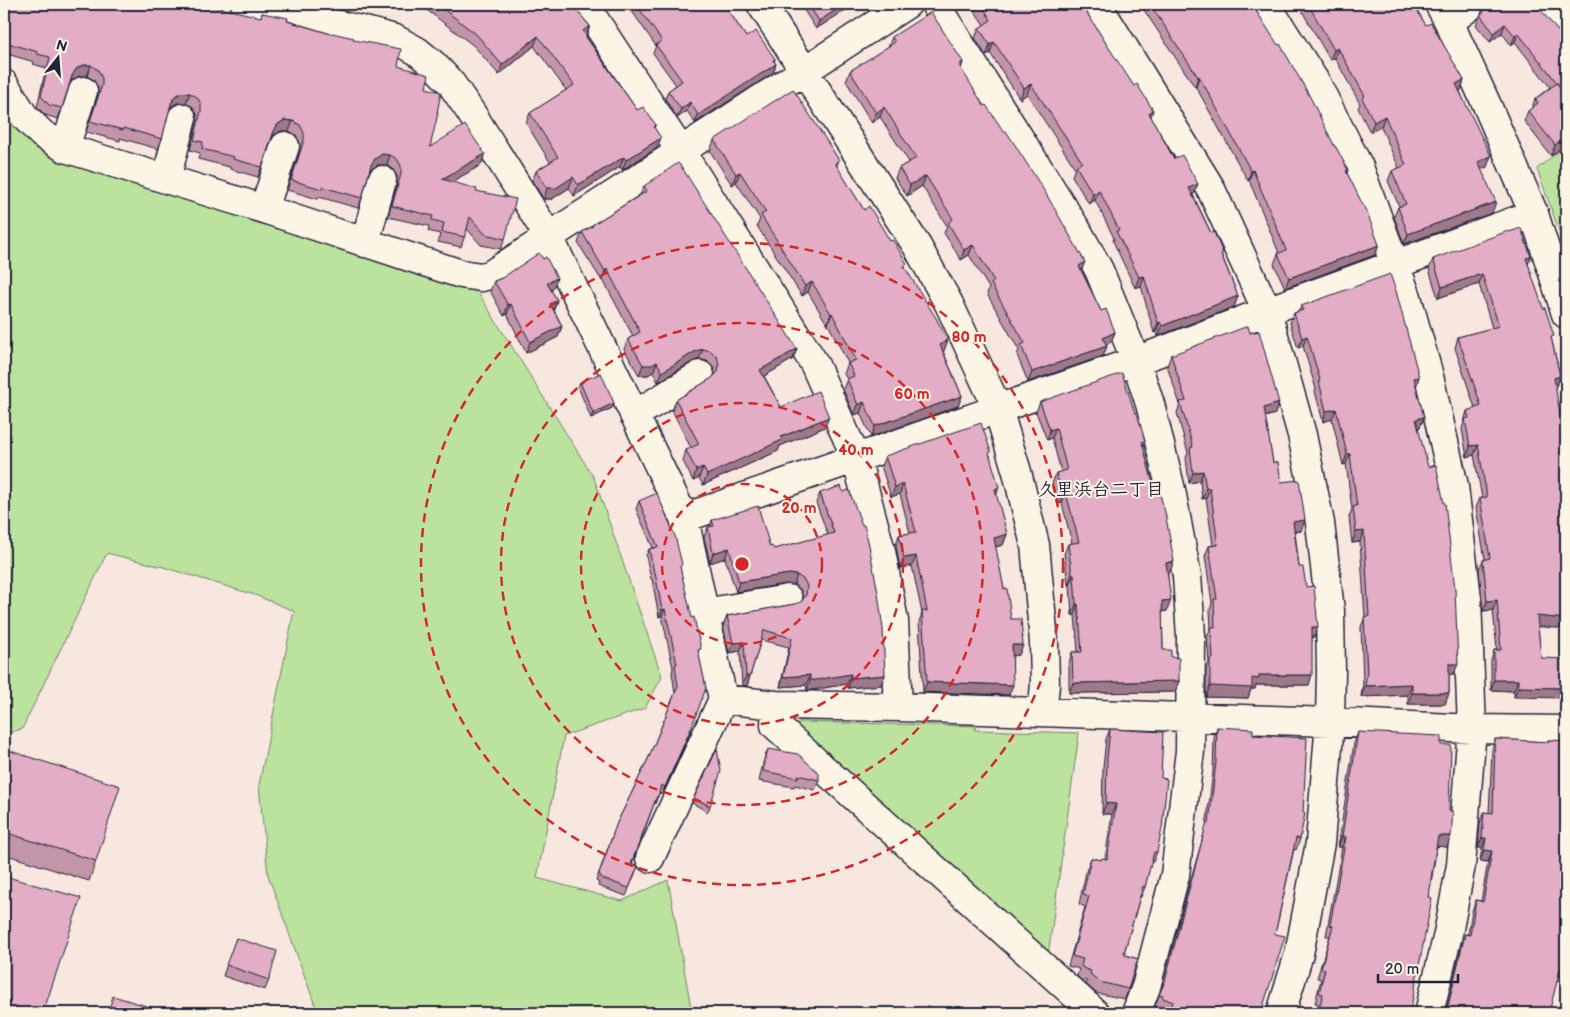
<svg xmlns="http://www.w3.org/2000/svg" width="1570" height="1017" font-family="'Balsamiq Sans','Klee One',sans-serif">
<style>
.green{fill:#bce39e;stroke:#6f826c}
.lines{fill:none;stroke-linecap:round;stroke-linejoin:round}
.minor-casing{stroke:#22223b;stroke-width:31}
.tertiary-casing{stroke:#22223b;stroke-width:31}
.minor{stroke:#fcf5e5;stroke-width:28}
.tertiary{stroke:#fcf5e5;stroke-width:28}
.wall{fill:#c295a9;stroke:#22223b}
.shaded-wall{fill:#9e798a;stroke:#22223b}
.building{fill:#e2adc5;stroke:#22223b}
.ring{fill:none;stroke:#d62828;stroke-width:2.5;stroke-dasharray:9 6}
.labels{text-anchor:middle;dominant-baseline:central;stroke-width:4;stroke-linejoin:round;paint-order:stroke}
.neighbourhood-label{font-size:18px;font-weight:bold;fill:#22223b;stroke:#fcf5e5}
.centre{fill:#d62828;stroke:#fcf5e5;stroke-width:2.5}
.ring-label{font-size:15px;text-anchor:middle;font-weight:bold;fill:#d62828;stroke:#fcf5e5;stroke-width:4;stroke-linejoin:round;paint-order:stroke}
</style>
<rect width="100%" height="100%" fill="#f7e7df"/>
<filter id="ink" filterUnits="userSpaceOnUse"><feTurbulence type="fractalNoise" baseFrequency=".02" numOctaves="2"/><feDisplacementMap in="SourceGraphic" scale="10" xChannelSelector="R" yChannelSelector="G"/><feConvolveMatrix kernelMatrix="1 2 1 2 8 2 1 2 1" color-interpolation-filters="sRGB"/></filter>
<g filter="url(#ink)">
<!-- green -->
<path class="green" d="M4 106 46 152 477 291 594 478 662 677 645 708 564 736 537 878 622 901 668 880 692 1013H318L268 875 259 785 294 611 255 595 163 567 107 553 22 729 4 734Z
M1566 145V250L1537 169Z
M799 722 976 726 975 730 1079 733 1048 956 794 730Z"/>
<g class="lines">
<!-- minor casing -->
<g class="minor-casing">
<path id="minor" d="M245 4 365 31 395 39 417 51 434 65 450 82 470 111 549 237 684 518 723 699 650 858
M584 4 680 150 814 363 856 458 881 551 894 621 898 707
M761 4 917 246 949 304 998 409 1017 472 1035 545 1044 642 1045 685 1042 712
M935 4 1047 182 1078 232 1099 270 1136 361 1150 404 1171 490 1187 576 1191 636 1190 751 1175 875 1146 987 1136 1013
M1097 4 1210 187 1267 311 1302 435 1320 523 1330 611 1331 672 1330 722 1320 843 1299 954 1281 1013
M1266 4 1316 83 1359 167 1407 297 1429 376 1454 486 1467 598 1472 729 1461 865 1448 934 1429 1013
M1545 4 1566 30
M1449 22 1473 4
M4 84 24 116 42 134 65 148 264 209 461 274 481 277 490 275 907 4
M65 148 83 91
M166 179 182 118
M264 209 285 146
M365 243 382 180
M634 415 700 375
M684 518 1136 361 1267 311 1534 214
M704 613 788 599
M723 699 776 705 898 707 1330 722 1472 729 1566 730
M776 705 775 725 1095 1013"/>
</g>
<!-- tertiary casing -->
<g class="tertiary-casing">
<path id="tertiary" d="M1439 4 1449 22 1486 103 1534 214 1566 314"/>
</g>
<!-- minor -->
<use href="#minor" class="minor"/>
<!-- tertiary -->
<use href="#tertiary" class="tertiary"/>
</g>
<!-- wall -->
<path class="wall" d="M4 4 261 17 262 13 331 34 354 40 398 66 426 88 430 147 481 165 451 182 476 191 505 239 501 249 481 245 467 229 461 247 438 242 440 234 428 231 429 226 388 217 397 184V176L393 169 387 165H378L371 169 369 173 362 198 358 208 319 197 318 199 287 190 300 151V143L296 135 289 131H281L274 135 271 140 258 177 230 169V167L198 159 200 153 190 150 197 122V114L193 107 186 103H177L171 107 169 110 162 139 158 149 120 138V141L86 132 98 96V88L94 80 87 76H79L72 80 69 85 58 119 45 115 37 107 46 68 33 64 34 62 4 53Z
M419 4H571L590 26 587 35V38L637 110 655 129 657 148 622 170 620 167 574 196 569 188 552 199H544L532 181 536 171 550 162 526 123 530 113 566 90 534 46 499 75 474 46Z
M627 4H724L746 37 775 59 774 61 776 64 773 73 695 123 687 111 677 118 665 99 668 91 676 85 653 53 656 46Z
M800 4H855L816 29Z
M861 4H872L864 8Z
M970 4H1085L1084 8 1151 117 1194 194 1193 195 1222 256 1238 296 1234 307 1158 336 1156 332 1154 333 1141 286 1135 288 1113 241 1114 238 1095 200 1089 204 1072 176 1075 168 1027 94 1020 99 990 53 986 56 975 38 979 28 984 25Z
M1140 4H1258L1257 12 1348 170 1347 173 1379 245 1375 255 1285 288 1274 264 1278 254 1279 253 1249 180 1248 181 1196 87H1195Z
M1298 4H1414L1422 19 1464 80 1461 90 1460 91 1487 167 1481 169 1492 213 1404 244 1394 217 1398 207 1399 206 1388 181 1392 171 1399 168 1381 127 1370 132 1358 108 1360 104 1335 58 1330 60Z
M1483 9 1557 30 1563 35H1566V144L1551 156 1524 121 1528 111 1532 108 1535 99 1550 87 1515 42 1511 45 1502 33 1490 42 1476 25Z
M892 37 963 62 961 69 1082 272 1101 311 1115 332 1111 342 1106 345 1107 346 1103 356 1028 382 1017 355 1019 350 987 294 989 288 969 255 961 260 944 233 947 226 922 186 907 196 895 178 899 168 909 162 880 117 872 123 846 81 850 71 888 47Z
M714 140 837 167 864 210 905 268 944 351H943L962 396 958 406 871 437 860 413 854 415 843 389 847 379 844 374 848 363 828 324H827L808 292 802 296 757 226 760 219 736 182 732 185 710 151Z
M644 186 797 349 793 359 764 376 781 407 825 427 780 446 778 451 703 485 699 478 693 481 683 461 686 450 691 448 672 410 676 400 712 378 715 374 714 367 707 361 699 359 692 362 658 382 653 372 648 375H639L624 349 628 339 633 336 603 280 602 281 578 243 582 232 591 227 592 225 640 195Z
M1433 259 1528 264 1552 341 1560 376 1556 386 1555 387 1538 626 1541 658 1514 697V691L1491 690V661L1494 650H1497L1493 610 1483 611 1479 570 1483 560 1485 559 1476 508 1480 498H1482L1474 455 1467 457 1462 429 1467 411 1475 408 1455 348 1458 337 1492 328 1479 284 1438 298 1429 269Z
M502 278 553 289 551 290 557 300 554 310 562 326 558 337 526 353 507 314 504 316 490 291 494 281Z
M1301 306 1416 387 1424 417 1420 427 1418 428 1454 674H1449V693L1445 704H1408V695L1361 697 1363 683 1361 627 1365 617 1360 542 1352 543 1349 517 1352 509 1346 464 1343 465 1332 419 1323 422 1315 391 1316 389 1303 346 1298 348 1290 323 1294 313 1299 311Z
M1171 355 1275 414 1265 417 1273 463 1301 531 1295 532 1299 567 1314 637H1312L1309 685H1256L1255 689H1251L1248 698 1206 697V669L1209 663 1207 637 1211 628 1210 610 1212 603 1205 556 1209 546 1213 545 1206 498 1202 499 1200 481 1189 483 1186 458 1188 453 1177 413 1180 404 1167 366Z
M580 382 614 403 612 408 591 418 578 387Z
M1040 402 1135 413 1145 441 1143 447 1170 572H1168L1167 611 1162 612 1163 650 1171 657 1179 681 1175 692 1069 693V663L1072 652H1078L1075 615H1072L1070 585H1068L1064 554 1068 544 1072 543 1062 503 1058 504 1052 484 1056 473 1061 472 1052 438 1047 440 1036 412Z
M990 455 996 495 1007 534 1003 545 995 547 1004 589 1011 619 1023 645 1019 655H1013L1009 695 923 692 919 622 922 613 912 566 900 568 896 545 899 535 910 533 900 494 891 497 881 466 885 456Z
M820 493 885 675 881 685 848 688 847 684 812 690H807L806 685 780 687 789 647 761 640 747 686 742 685 740 651 729 653 723 626 727 616 795 604 801 602 803 599V596L800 589 794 585 786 584 736 592 725 558 710 563 704 537 708 527H710L712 520 770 547 774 549 828 535 816 503Z
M639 501 680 570 699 655 690 734 662 794 659 793 655 804H654L632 864 638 866 626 896 598 886 599 883 596 881 617 823 649 757 675 693 672 672 673 668 662 616 659 617 652 579H651L646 556 649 549 653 548 636 509Z
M1217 727 1253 735 1300 839 1296 850 1294 849 1275 934 1261 1013H1169V1012L1159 1009V1007L1155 1006 1161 990 1187 892 1206 827 1213 772 1214 738Z
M1110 729 1157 852 1153 862H1151L1145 887 1141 897H1140L1124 953 1125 955 1138 959 1125 999 1096 993 1086 984 1087 981 1081 980 1077 976 1079 969 1068 966 1085 907 1079 904 1087 868 1091 858 1101 860 1105 859 1112 814H1102L1103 768 1106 739Z
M1358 732 1441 745 1447 847 1437 846 1410 1013H1317L1319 1004 1315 1003 1321 979 1317 978 1330 936H1326L1342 847H1338L1354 743Z
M1495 739 1547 742 1548 740 1566 741V982L1557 980 1446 1011 1462 944 1465 934H1468L1472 911 1476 900 1481 901 1488 862 1480 861 1482 848H1478L1480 823 1484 812 1489 813 1492 750Z
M4 749 96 861 89 881 4 854Z
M768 749 819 780 815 790 795 785 794 787 759 781 764 759Z
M694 798 710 806 708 812 692 803Z
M236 938 269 980 265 990 223 976Z"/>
<!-- shaded-wall -->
<path class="shaded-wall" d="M845 4H855L816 29 819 21Z
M866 4H872L864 8Z
M1505 24 1502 33 1490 42 1494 33Z
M590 26 586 36 583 31Z
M1518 33 1515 42 1511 45 1515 36Z
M538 36 534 46 499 75 502 65Z
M994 42 990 53 986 56 990 45Z
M1338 48 1335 58 1330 60 1334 50Z
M775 59 772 67 776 64 773 73 695 123 698 115Z
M963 62 960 72 959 65Z
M83 65H91L87 76H79L72 80 68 86 72 76 76 69Z
M1199 76 1196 87H1195L1198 77Z
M1464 80 1461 90 1453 95 1456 84Z
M1031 84 1027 94 1020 99 1024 88Z
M181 93H190L186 103H177L171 107 167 114 171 104 174 97Z
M690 102 687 111 677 118 681 109Z
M884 107 880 117 872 123 876 113Z
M1153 110 1150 120 1149 113Z
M1385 116 1381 127 1370 132 1374 122Z
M285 120 293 121 289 131H281L274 135 270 141 274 131 278 124Z
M1566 136V144L1551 156 1555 145Z
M661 138 657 148 622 170 626 160Z
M382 154 390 155 387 165H378L371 169 367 176 371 165 375 159Z
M485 154 481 165 438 190 442 179Z
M1491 156 1487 167 1474 172 1478 162Z
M624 157 620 167 574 196 578 185Z
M839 160 835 171V163Z
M1253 170 1249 180 1248 181 1251 171Z
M740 172 736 182 732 185 736 174Z
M926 176 922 186 907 196 910 185Z
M573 177 569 188 552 199H544L547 188Z
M1198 184 1194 194 1186 199 1189 188Z
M1099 190 1095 200 1089 204 1093 194Z
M1496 202 1492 213 1404 244 1408 234Z
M973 245 969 255 961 260 964 250Z
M1379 245 1375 255 1285 288 1289 278Z
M1531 257 1527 267 1526 258Z
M1085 262 1081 272 1079 266Z
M607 269 603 280 602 281 605 271Z
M1482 274 1479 284 1438 298 1442 287Z
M1144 276 1141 286 1135 288 1139 277Z
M557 278 553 289 543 294 547 283Z
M812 282 808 292 802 296 805 286Z
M1238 296 1234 307 1158 336 1162 326Z
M557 300 553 311 550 304Z
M511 304 507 314 504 316 508 305Z
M832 313 828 324H827L831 314Z
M1160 322 1156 332 1154 333 1158 323Z
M562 326 558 337 526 353 530 342Z
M1115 332 1111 342 1099 348 1103 338Z
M1307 336 1303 346 1298 348 1302 338Z
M948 340 944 351 936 355 940 345Z
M1107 346 1103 356 1028 382 1032 372Z
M703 349 699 359 692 362 658 382 662 372 696 351Z
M797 349 793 359 756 381 760 370Z
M657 362 653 372 648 375H639L643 365Z
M1560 376 1556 386 1550 388 1554 378Z
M1419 377 1416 388 1414 378Z
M962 396 958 406 871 437 875 426Z
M864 402 860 413 854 415 858 405Z
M614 403 612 408 591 418 593 413Z
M1279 403 1275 414 1260 418 1264 408Z
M1336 409 1332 419 1323 422 1326 411Z
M829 417 825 427 780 446 778 451 703 485 707 475 781 437Z
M1424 417 1420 427 1412 429 1416 419Z
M1056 428 1052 438 1047 440 1050 430Z
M1478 445 1474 455 1467 457 1470 446Z
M1347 454H1350L1346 464 1343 465Z
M703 467 699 478 693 481 696 470Z
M1203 471 1200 481 1189 483 1193 473Z
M903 484 900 494 891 497 895 487Z
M999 487 996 497 995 489Z
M1206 488H1210L1206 498 1202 499Z
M1066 493 1062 503 1058 504 1062 494Z
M1305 520 1301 531 1290 532 1293 522Z
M1364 531 1360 542 1352 543 1356 532Z
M1007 534 1003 545 990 548 994 538Z
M729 548 725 558 710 563 713 553Z
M916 556 912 566 900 568 904 558Z
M1174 561 1170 572 1163 573 1166 563Z
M789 574 797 575 794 585 786 584 736 592 739 582Z
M1072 574H1074L1070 585H1068Z
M1171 600 1167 611 1158 612 1162 601Z
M1497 600 1493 610 1483 611 1487 601Z
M1076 604H1078L1075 615H1072Z
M665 609 662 616 659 617 662 610Z
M1537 616 1566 619V629L1533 626Z
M1312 627H1318L1314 637 1308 638Z
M744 642 740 651 729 653 733 643Z
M1012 645H1023L1019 655 1009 656Z
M1449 664H1458L1454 674H1445Z
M851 674 847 684 812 690H807L810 680Z
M810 675 806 685 780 687 783 677Z
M885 675 881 685 848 688 851 678Z
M1259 675H1312L1309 685H1256L1255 689H1251L1248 698 1206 697 1210 686 1252 678Z
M746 676H750L747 686 742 685Z
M1494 680H1518L1514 691 1491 690Z
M1179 681 1175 692 1069 693 1073 683Z
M927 682 1013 685 1009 695 923 692Z
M1412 684 1408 695 1361 697 1365 686Z
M1518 687 1566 688V698L1514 697Z
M1412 693H1449L1445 704H1408Z
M692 726 690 734 662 794 665 787Z
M1106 803 1116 804 1112 814H1102Z
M1342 836 1346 837 1342 847H1338Z
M1438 836H1451L1447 847 1434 846Z
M1482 838H1486L1482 848H1478Z
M1484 850 1492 851 1488 862 1480 861Z"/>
<!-- building -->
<path class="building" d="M4 4H202L261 17 262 13 288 18 287 21 331 34 332 33 354 38V40L401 49 398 66 429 75 426 88 441 92 437 113H438L430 147 465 125 485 154 442 179 477 189 476 191 516 199 505 239 485 234 470 217 465 237 442 232 444 223 432 220 433 216 392 206 401 174V166L397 159 390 155 382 154 375 159 371 165 362 198 323 187 322 189 291 180 304 140V133L300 125 293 121 285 120 278 124 274 131 262 167 233 159 234 157 202 149 203 142 194 140 201 111V104L197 97 190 93H181L174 97 171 104 162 139 124 128 123 130 90 121 102 85V78L98 70 91 65H83L76 69 72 76 62 108 49 105 41 96 50 57 37 54 38 52 4 42Z
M437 4H571L590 26 583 31 587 37H586L637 110 643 107 656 125 654 127 661 138 626 160 624 157 578 185 573 177 556 188H547L536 171 558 157 530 113 574 85 538 36 502 65 477 35Z
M636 4H724L746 37 756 31 775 59 773 60 776 64 698 115 690 102 681 109 668 91 682 81 656 45 662 41Z
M808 4H845L819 21Z
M981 4H1085L1082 5 1109 48 1134 86 1137 84 1153 110 1149 113 1174 159 1182 155 1198 184 1189 188 1211 233 1214 232 1223 253 1221 254 1238 296 1162 326 1160 322 1158 323 1144 276 1139 277 1116 231 1119 230 1099 190 1093 194 1076 166 1082 162 1031 84 1024 88 994 42 990 45 979 28 991 20Z
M1150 4H1258L1259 6 1255 9 1278 45 1280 44 1309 95 1335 147H1336L1348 170 1346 171 1368 215 1379 245 1289 278 1278 254 1286 250 1253 170 1251 171 1199 76 1198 77Z
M1308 4H1414L1422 19 1426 25 1431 23 1464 80 1456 84 1491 156 1478 162 1496 202 1408 234 1398 207 1406 204 1392 171 1406 165 1385 116 1374 122 1362 98 1365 96 1338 48 1334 50Z
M1488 4H1536L1557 30 1563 35H1566V94L1518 33 1515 36 1505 24 1494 33 1480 15 1484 12 1483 9Z
M931 12 963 62 959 65 984 106 986 105 1004 132 1006 131 1045 192 1085 262 1079 266 1101 311 1106 309 1115 332 1103 338 1107 346 1032 372 1021 345 1025 343 991 284 994 281 973 245 964 250 948 223 953 219 926 176 910 185 899 168 916 158 884 107 876 113 850 71 895 42 892 37Z
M1557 83 1566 96V136L1555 145 1528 111 1538 103 1535 99Z
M793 89 839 160 835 163 864 210 869 206 890 241 893 240 907 264 904 266 936 318 948 340 940 345 962 396 875 426 864 402 858 405 847 379 854 376 848 363 856 360 832 313 831 314 812 282 805 286 761 215 766 212 740 172 736 174 714 140Z
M678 163 681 166 797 349 760 370 781 407 818 391 829 417 781 437 782 440 707 475 703 467 696 470 686 450 699 444 676 400 712 378 718 372 719 364 717 357 711 351 703 349 696 351 662 372 657 362 652 365H643L628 339 640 332 607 269 605 271 582 232 593 226 592 225 647 191 644 186Z
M1521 228 1531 257 1526 258 1543 308H1545L1554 336 1551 337 1560 376 1554 378 1562 427H1566V619L1537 616 1541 658 1566 659V688L1518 687V680H1494V650H1501L1497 600 1487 601 1483 560 1490 558 1480 498 1487 497 1478 445 1470 446 1465 419 1469 418 1467 411 1481 406 1458 337 1499 326 1482 274 1442 287 1433 259 1508 231 1509 232Z
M539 253 543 259 546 257 557 278 547 283 557 300 550 304 562 326 530 342 511 304 508 305 494 281 502 278Z
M1390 274 1396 291 1419 377 1414 378 1424 417 1416 419 1428 467 1436 465 1444 503H1445L1455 589 1458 664H1449V693H1412V684L1365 686 1367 672 1364 617 1369 616 1364 531 1356 532 1353 507 1357 506 1350 454H1347L1336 409 1326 411 1319 381 1320 380 1307 336 1302 338 1294 313 1303 310 1301 306Z
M1248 326 1250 333 1259 331 1279 403 1264 408 1273 463 1278 462 1281 482 1299 480 1305 520 1293 522 1299 567H1303L1306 587 1314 586 1318 627H1312V675H1259V679L1252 678V688L1210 686V659H1213L1211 627H1215L1214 599H1217L1209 546 1218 545 1210 488H1206L1203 471 1193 473 1190 448 1193 447 1180 402 1186 401 1171 355Z
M601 373 614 403 593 413 580 382Z
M1122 373 1135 413H1137L1145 441 1142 442 1155 492 1159 491 1165 512 1174 561 1166 563 1171 600 1162 601 1163 650H1171V657L1179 658V681L1073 683 1072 652H1082L1078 604H1076L1074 574H1072L1068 544 1079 542 1066 493 1062 494 1056 473 1067 470 1056 428 1050 430 1040 402Z
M981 423 991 452 989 453 999 487 995 489 1007 534 994 538 1004 589 1007 588 1011 619H1021L1023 645H1012L1013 685 927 682 922 611H927L916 556 904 558 899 535 916 532 903 484 895 487 885 456Z
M841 486 843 492 849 490 862 525H864L869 545 878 593 883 629 885 675 851 678V674L816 680H810V675L783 677 792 638 764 630 750 676H746L744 642 733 643 727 616 795 604 801 602 806 595 807 586 804 580 797 575 789 574 739 582 729 548 713 553 708 527 714 526 712 520 758 506 770 547 772 546 774 549 834 533 820 493Z
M657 493 675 536 682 564 680 567 692 618 694 617 701 649 698 650 706 688 692 726 665 787 661 785 658 797 657 796 631 864 638 866 629 888 601 878V876L599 874 617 823 649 757 678 686 675 665 677 664 665 609 662 610 655 572H654L649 549 658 547 639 501Z
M1217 727 1253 729V735L1307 738 1303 813H1305L1300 839 1296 838 1275 934 1285 936 1261 1013H1169L1173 1002 1163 998V996L1159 995 1165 981 1191 882 1207 822 1209 823 1216 762Z
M1110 729 1163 732 1161 778 1167 779 1162 828 1157 852H1154L1145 887 1143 886 1124 953H1126L1125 955 1138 959 1128 989 1100 982 1090 974 1091 971 1085 969 1081 966 1083 959 1072 956 1089 896 1083 894 1091 858 1101 860 1102 858 1107 859 1116 804 1106 803 1107 758Z
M1358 732 1441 736V745H1451L1449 811H1453L1451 836H1438L1428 897 1432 898 1410 1013H1318L1323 994 1319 993 1325 969 1321 968 1333 926 1330 925 1346 837 1342 836Z
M1495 739 1548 742V740L1566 741V970L1560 969 1549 1013H1444L1448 1006 1465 934 1470 935 1476 900 1483 902 1492 851 1484 850 1486 838H1482L1484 812 1493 813Z
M4 749 120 786 96 861 4 832Z
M717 749 721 771 710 806 694 798Z
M768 749 798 754 819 773V780L798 775V778L763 771Z
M4 876 81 898 43 1013H4Z
M236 938 277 951 269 980 226 965Z
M113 996 170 1013H108Z"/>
</g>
<!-- distance rings -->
<g class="ring">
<circle cx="742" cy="564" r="80"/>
<circle cx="742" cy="564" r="161"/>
<circle cx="742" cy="564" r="241"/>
<circle cx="742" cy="564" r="321"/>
</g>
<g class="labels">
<!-- neighbourhood labels -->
<g class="neighbourhood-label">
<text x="1101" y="489">久里浜台二丁目</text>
</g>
</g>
<circle cx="742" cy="564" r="8" class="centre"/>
<g class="ring-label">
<text x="969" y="342">80 m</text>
<text x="912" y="399">60 m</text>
<text x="856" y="455">40 m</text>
<text x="799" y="513">20 m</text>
</g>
<!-- margin -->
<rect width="1570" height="1017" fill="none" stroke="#fcf5e5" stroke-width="20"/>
<rect x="10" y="10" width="1550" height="997" fill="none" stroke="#22223b" stroke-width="2" filter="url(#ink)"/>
<!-- north arrow -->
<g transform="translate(58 58) rotate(17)" stroke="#fcf5e5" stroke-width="4" paint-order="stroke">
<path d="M0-4L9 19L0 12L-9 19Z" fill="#22223b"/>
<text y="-8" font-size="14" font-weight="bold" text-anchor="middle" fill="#22223b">N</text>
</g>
<!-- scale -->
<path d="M1378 974v8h80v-8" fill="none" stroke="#22223b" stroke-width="2.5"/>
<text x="1385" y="974" font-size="15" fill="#22223b" stroke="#fcf5e5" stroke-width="4" paint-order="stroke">20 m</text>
</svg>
